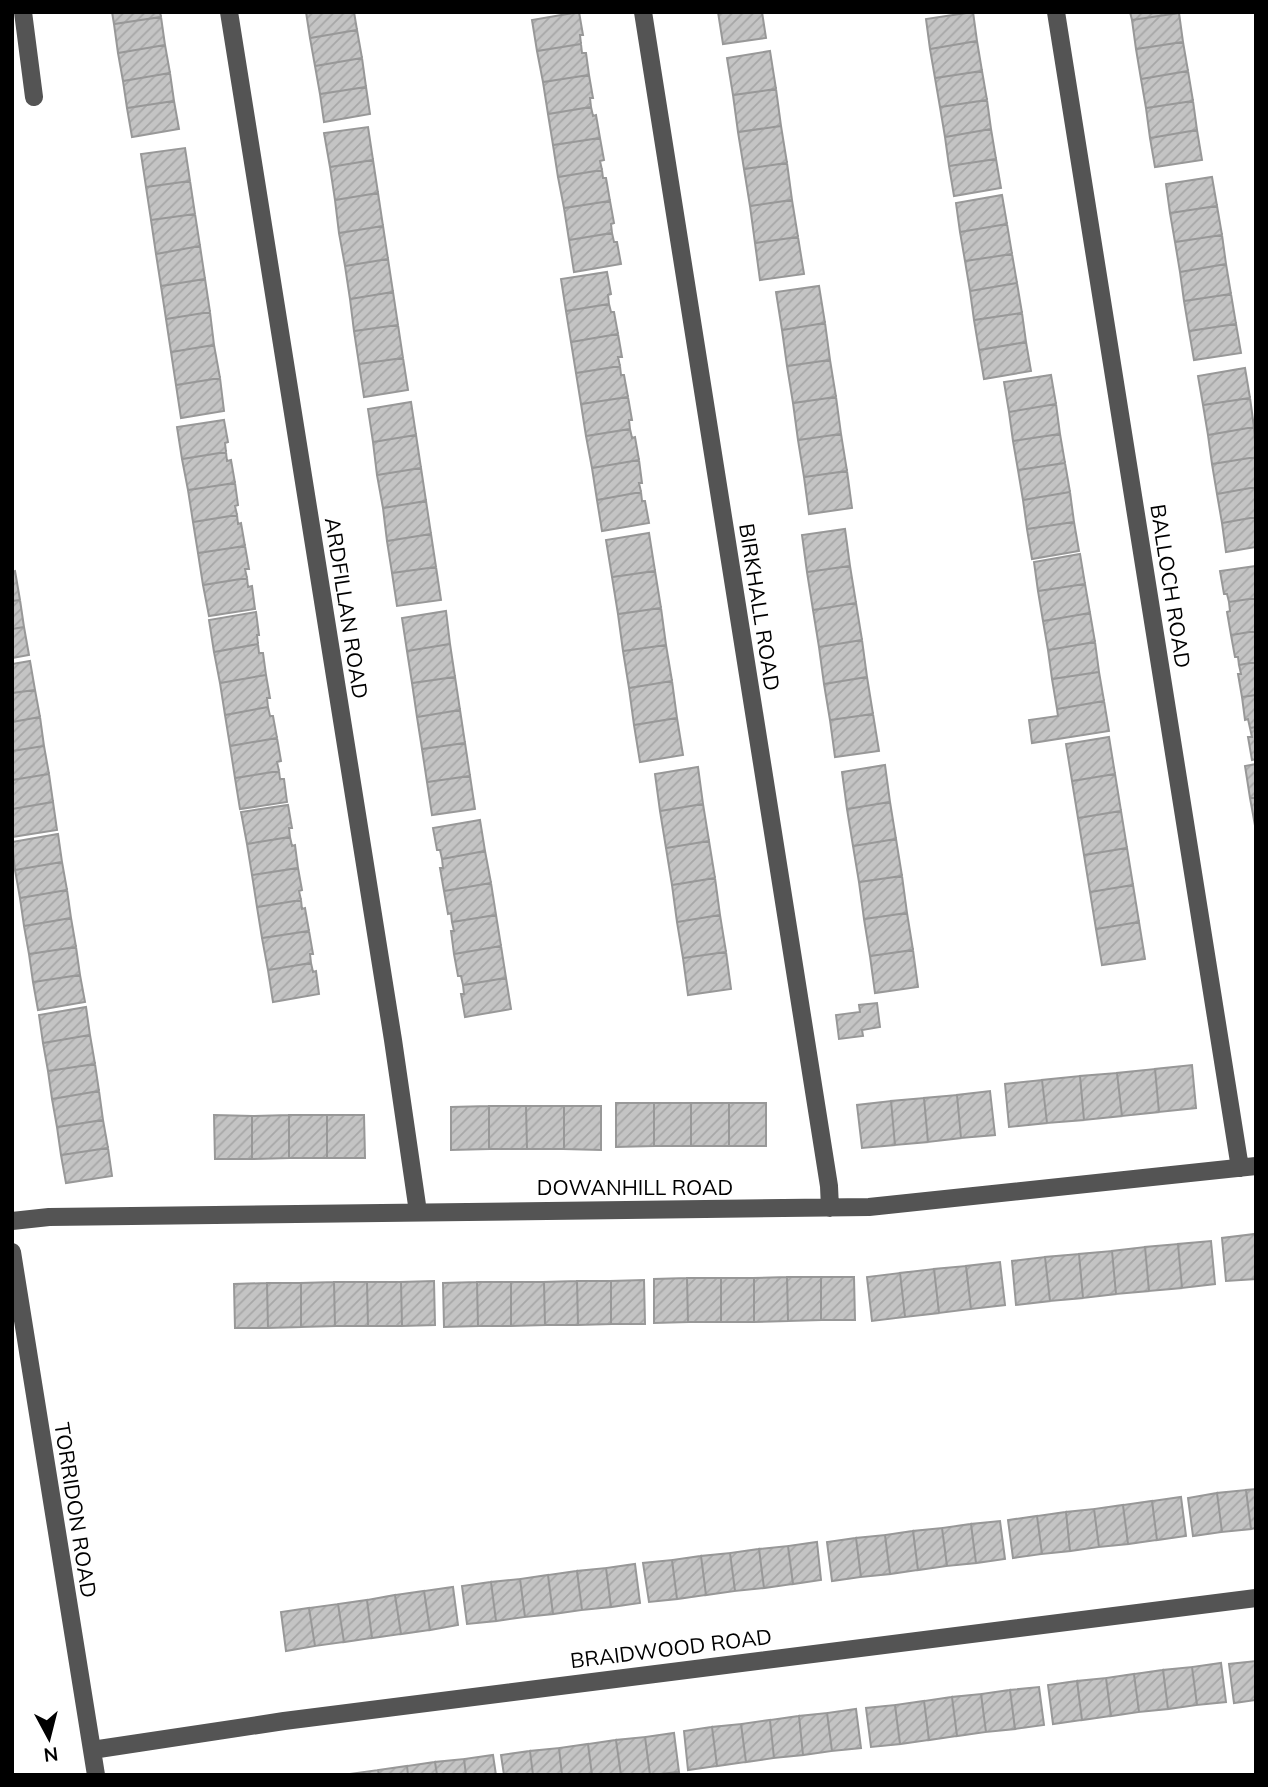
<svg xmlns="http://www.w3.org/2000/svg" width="1268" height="1787" font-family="Mulish,sans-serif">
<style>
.building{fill:url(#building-hatch);stroke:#989898;stroke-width:2}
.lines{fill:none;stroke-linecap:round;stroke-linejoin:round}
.minor{stroke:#545454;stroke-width:18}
.labels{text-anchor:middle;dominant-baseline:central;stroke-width:6;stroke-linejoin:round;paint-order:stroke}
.street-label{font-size:21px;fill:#000;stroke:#fff}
</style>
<defs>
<pattern id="building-hatch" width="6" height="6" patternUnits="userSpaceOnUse" patternTransform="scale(1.75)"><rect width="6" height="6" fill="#c4c4c4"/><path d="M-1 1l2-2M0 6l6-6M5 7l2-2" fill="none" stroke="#a7a7a7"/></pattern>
</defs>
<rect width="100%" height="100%" fill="#fff"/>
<!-- building -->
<path class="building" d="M112 12H160L161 17 114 24Z
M306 12H354L357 30 310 38Z
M579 12 583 35H580L581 44 537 51 532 20Z
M718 12H762L766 38 723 44Z
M973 12 977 41 930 49 926 19Z
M1130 12H1178L1179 13 1132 20Z
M1179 13 1183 42 1136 49 1132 20Z
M161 17 165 45 118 53 114 24Z
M357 30 362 58 315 66 310 38Z
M977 41 982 71 935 78 930 49Z
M1183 42 1188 71 1141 79 1136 49Z
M581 44 582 53H586L589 75 543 82 537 51Z
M165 45 170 73 123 81 118 53Z
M770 51 776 89 733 95 727 58Z
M362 58 366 87 320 94 315 66Z
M982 71 987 100 940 107 935 78Z
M1188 71 1193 101 1146 108 1141 79Z
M170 73 174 101 127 108 123 81Z
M589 75 593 98H590L591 107 548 114 543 82Z
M366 87 370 114 324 122 320 94Z
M776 89 781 126 738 132 733 95Z
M987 100 991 129 945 137 940 107Z
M174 101 179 129 132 137 127 108Z
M1193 101 1197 130 1150 138 1146 108Z
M591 107 593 116 596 115 600 138 553 145 548 114Z
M781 126 787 163 744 169 738 132Z
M368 127 373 160 330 167 324 133Z
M991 129 996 159 949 166 945 137Z
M1197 130 1202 160 1155 167 1150 138Z
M600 138 604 160 600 161 602 170 558 177 553 145Z
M185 148 190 181 146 187 141 154Z
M996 159 1001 188 954 196 949 166Z
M373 160 378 193 335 200 330 167Z
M787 163 792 200 750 206 744 169Z
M602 170 603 178H606L610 201 564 208 558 177Z
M1212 177 1217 206 1170 213 1166 184Z
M190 181 195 214 151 220 146 187Z
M378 193 383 226 339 233 335 200Z
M1002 195 1007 224 960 232 956 203Z
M792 200 798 237 755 243 750 206Z
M610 201 614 223 611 224 612 233 569 240 564 208Z
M1217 206 1222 235 1175 242 1170 213Z
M195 214 200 246 156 254 151 220Z
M1007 224 1012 254 965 261 960 232Z
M383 226 388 259 345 266 339 233Z
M612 233 614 242H617L621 264 574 272 569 240Z
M1222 235 1226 264 1180 272 1175 242Z
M798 237 804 274 760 280 755 243Z
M200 246 205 279 161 286 156 254Z
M1012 254 1017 283 970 291 965 261Z
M388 259 393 292 350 299 345 266Z
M1226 264 1231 294 1184 301 1180 272Z
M607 272 611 294 608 295 609 304 566 311 561 279Z
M205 279 210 312 166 319 161 286Z
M1017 283 1022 313 974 320 970 291Z
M819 286 825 323 782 330 776 292Z
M393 292 398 325 354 331 350 299Z
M1231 294 1236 324 1189 331 1184 301Z
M609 304 611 312H614L618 334 571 342 566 311Z
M210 312 214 345 171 352 166 319Z
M1022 313 1026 342 979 350 974 320Z
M825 323 830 360 787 366 782 330Z
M1236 324 1241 353 1194 360 1189 331Z
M398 325 403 358 359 364 354 331Z
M618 334 622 357H618L620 366 576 373 571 342Z
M1026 342 1031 371 984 379 979 350Z
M214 345 220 378 176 385 171 352Z
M403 358 408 390 364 397 359 364Z
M830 360 836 397 793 403 787 366Z
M620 366 621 375H624L628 397 581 404 576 373Z
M1245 368 1250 398 1203 405 1198 376Z
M1051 375 1056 404 1009 412 1004 382Z
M220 378 224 411 181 418 176 385Z
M628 397 632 420H629L630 429 586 436 581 404Z
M836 397 841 434 798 440 793 403Z
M1250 398 1254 427 1208 435 1203 405Z
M411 402 416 435 373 442 368 409Z
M1056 404 1060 434 1013 441 1009 412Z
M224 420 228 442 225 443 226 452 182 459 177 427Z
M1254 427 1256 457 1212 464 1208 435Z
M630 429 632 438 635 437 639 460 592 468 586 436Z
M841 434 847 471 804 477 798 440Z
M1060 434 1065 463 1018 470 1013 441Z
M416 435 421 468 377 475 373 442Z
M226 452 227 461 231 460 235 483 188 490 182 459Z
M1256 457V487L1217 494 1212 464Z
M639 460 642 483H639L641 492 597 500 592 468Z
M1065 463 1070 492 1023 500 1018 470Z
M421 468 426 501 383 508 377 475Z
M847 471 852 508 809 514 804 477Z
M235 483 238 505 235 506 237 515 193 522 188 490Z
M1256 487V517L1222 523 1217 494Z
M641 492 642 501H645L649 523 602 531 597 500Z
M1070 492 1074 522 1027 529 1023 500Z
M426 501 431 534 387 541 383 508Z
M237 515 238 524 241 523 245 546 198 553 193 522Z
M1256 517V547L1226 552 1222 523Z
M1074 522 1079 551 1032 559 1027 529Z
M845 529 850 566 807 572 802 535Z
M649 533 655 571 612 577 606 540Z
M431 534 436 567 392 573 387 541Z
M245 546 249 569H245L247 578 203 585 198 553Z
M1080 554 1085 584 1038 591 1034 562Z
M850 566 856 603 813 610 807 572Z
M1256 566V598L1229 602 1227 594H1224L1220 571Z
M436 567 441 600 397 606 392 573Z
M15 571 20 600 12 601V572Z
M655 571 661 608 618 614 612 577Z
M247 578 248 587 252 586 255 609 209 616 203 585Z
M1085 584 1090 613 1043 621 1038 591Z
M1256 598V631L1231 635 1227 612 1230 611 1229 602Z
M20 600 24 627 12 629V601Z
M856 603 862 640 819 647 813 610Z
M661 608 666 645 623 651 618 614Z
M446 611 450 644 407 651 402 618Z
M256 612 259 635H257L258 644 214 652 209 620Z
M1090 613 1095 642 1048 650 1043 621Z
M24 627 29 655 12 658V629Z
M1256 631V662L1239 665 1238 657H1235L1231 635Z
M862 640 867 677 824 684 819 647Z
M1095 642 1099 672 1052 679 1048 650Z
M258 644 259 653H263L266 675 220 683 214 652Z
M450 644 455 677 412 683 407 651Z
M666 645 672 681 629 688 623 651Z
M30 661 35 690 12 693V664Z
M1256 662V695L1242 697 1238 674H1241L1239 665Z
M1099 672 1104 701 1057 709 1052 679Z
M266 675 270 698H267L268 707 225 715 220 683Z
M455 677 460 710 417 717 412 683Z
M867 677 873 714 830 720 824 684Z
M672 681 677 718 634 725 629 688Z
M35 690 40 717 12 722V693Z
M1256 695V727L1250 728 1248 719 1245 720 1242 697Z
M1104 701 1109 731 1032 743 1029 720 1058 716 1057 709Z
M268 707 270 716H273L277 738 230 746 225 715Z
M460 710 465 743 422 749 417 717Z
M873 714 879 751 835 757 830 720Z
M40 717 44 746 12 751V722Z
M677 718 683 755 640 762 634 725Z
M1256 727V759L1252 760 1248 737H1252L1250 728Z
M1109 737 1115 774 1072 781 1066 744Z
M277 738 281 761 277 762 279 771 235 778 230 746Z
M465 743 470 776 427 782 422 749Z
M44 746 49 774 12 780V751Z
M1256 764V798H1250L1245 766Z
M885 765 890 802 847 809 842 772Z
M698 767 703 804 660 811 655 774Z
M279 771 280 779H284L287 802 240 809 235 778Z
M49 774 53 802 12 809V780Z
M1115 774 1121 811 1078 818 1072 781Z
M470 776 475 809 432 815 427 782Z
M1250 798H1256V831Z
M53 802 57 830 12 837V809Z
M890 802 896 839 853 846 847 809Z
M703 804 709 841 666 848 660 811Z
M288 805 292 828H289L290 837 247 844 241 812Z
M1121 811 1127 848 1084 855 1078 818Z
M480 820 485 851 442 859 440 850H437L433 828Z
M58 834 62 862 15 870 12 842Z
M290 837 292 846 295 845 298 868 252 875 247 844Z
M896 839 902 876 859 882 853 846Z
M709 841 715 878 672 885 666 848Z
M1127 848 1133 885 1090 892 1084 855Z
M485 851 491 883 444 891 440 868H443L442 859Z
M62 862 67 890 20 898 15 870Z
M298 868 302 890 299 891 301 900 257 907 252 875Z
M902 876 907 913 864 919 859 882Z
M715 878 720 915 677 922 672 885Z
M491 883 496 915 452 922 451 913 448 914 444 891Z
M1133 885 1139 922 1096 929 1090 892Z
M67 890 71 918 24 926 20 898Z
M301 900 302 909 305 908 309 931 262 938 257 907Z
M907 913 913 950 870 956 864 919Z
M496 915 501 946 454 954 451 931H454L452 922Z
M720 915 726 952 683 958 677 922Z
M71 918 76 947 29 954 24 926Z
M1139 922 1145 959 1102 965 1096 929Z
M309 931 313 954H310L311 963 268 970 262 938Z
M501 946 506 978 463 985 461 976H458L454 954Z
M76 947 80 975 33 982 29 954Z
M913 950 918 987 875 993 870 956Z
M726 952 731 989 688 995 683 958Z
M311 963 313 972 316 971 319 994 273 1002 268 970Z
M80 975 85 1002 38 1010 33 982Z
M506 978 511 1009 465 1017 461 994H464L463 985Z
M877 1003 880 1027 862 1030 863 1036 839 1039 836 1015 860 1012 859 1005Z
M86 1007 90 1035 43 1043 39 1015Z
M90 1035 95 1064 48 1071 43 1043Z
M95 1064 99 1091 52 1099 48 1071Z
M1192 1065 1196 1108 1159 1112 1155 1069Z
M1155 1069 1159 1112 1122 1116 1117 1073Z
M1117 1073 1122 1116 1084 1120 1080 1076Z
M1080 1076 1084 1120 1047 1123 1042 1080Z
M1042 1080 1047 1123 1009 1127 1005 1084Z
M99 1091 103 1120 57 1127 52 1099Z
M990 1091 995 1135 961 1138 957 1095Z
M957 1095 961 1138 928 1142 924 1098Z
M924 1098 928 1142 895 1145 891 1101Z
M891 1101 895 1145 862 1148 857 1105Z
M616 1103H654V1146L616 1147Z
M654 1103H691V1146H654Z
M691 1103H729V1146H691Z
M729 1103H766V1146H729Z
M489 1106H526L527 1149H489Z
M489 1106V1149L451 1150V1107Z
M526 1106H564V1149H527Z
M564 1106H601V1150L564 1149Z
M214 1115 252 1116V1159H215Z
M289 1115H327V1158H289Z
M289 1115V1158L252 1159V1116Z
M327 1115H364L365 1158H327Z
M103 1120 108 1148 61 1155 57 1127Z
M108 1148 112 1176 66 1183 61 1155Z
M1255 1234 1256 1279 1226 1281 1222 1238Z
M1211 1241 1215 1284 1182 1288 1178 1244Z
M1178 1244 1182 1288 1149 1291 1145 1247Z
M1145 1247 1149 1291 1116 1294 1112 1251Z
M1112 1251 1116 1294 1083 1298 1079 1254Z
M1079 1254 1083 1298 1050 1301 1045 1257Z
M1045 1257 1050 1301 1016 1305 1012 1261Z
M1000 1262 1005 1305 971 1309 966 1266Z
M966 1266 971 1309 939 1313 934 1269Z
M934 1269 939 1313 905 1317 900 1273Z
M900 1273 905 1317 872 1321 867 1277Z
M787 1277H821V1320L788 1321Z
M787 1277 788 1321 754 1322V1278Z
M821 1277H854L855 1320H821Z
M687 1278H721V1322H688Z
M687 1278 688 1322 654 1323V1279Z
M721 1278H754V1322H721Z
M644 1280 645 1324H611V1281Z
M434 1281 435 1325 402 1326 401 1282Z
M577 1281H611V1324L578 1325Z
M577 1281 578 1325H545L544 1282Z
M334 1282H367L368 1326H335Z
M334 1282 335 1326 301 1327V1283Z
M367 1282H401L402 1326H368Z
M477 1282H511V1326H478Z
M477 1282 478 1326 444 1327 443 1283Z
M511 1282H544L545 1325 511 1326Z
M267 1283H301V1327L268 1328Z
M267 1283 268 1328H235L234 1284Z
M1256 1489V1528L1251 1529 1246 1490Z
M1246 1490 1251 1529 1222 1532 1217 1493Z
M1217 1493 1222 1532 1193 1536 1188 1498Z
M1181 1497 1186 1536 1157 1540 1152 1501Z
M1152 1501 1157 1540 1128 1544 1123 1505Z
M1123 1505 1128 1544 1099 1547 1094 1509Z
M1094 1509 1099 1547 1070 1551 1066 1512Z
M1066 1512 1070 1551 1042 1554 1037 1516Z
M1037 1516 1042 1554 1013 1558 1008 1520Z
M1000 1521 1005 1559 976 1563 971 1524Z
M971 1524 976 1563 947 1566 942 1528Z
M942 1528 947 1566 918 1570 913 1531Z
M913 1531 918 1570 890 1574 885 1535Z
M885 1535 890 1574 861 1577 856 1538Z
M856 1538 861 1577 832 1581 827 1542Z
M817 1542 821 1580 793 1584 788 1546Z
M788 1546 793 1584 764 1588 759 1549Z
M759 1549 764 1588 735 1591 730 1553Z
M730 1553 735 1591 706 1595 701 1556Z
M701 1556 706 1595 677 1599 672 1560Z
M672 1560 677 1599 649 1602 643 1563Z
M635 1564 640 1603 611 1607 606 1568Z
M606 1568 611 1607 582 1610 577 1571Z
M577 1571 582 1610 553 1614 548 1575Z
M548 1575 553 1614 525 1617 520 1579Z
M520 1579 525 1617 496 1621 491 1582Z
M491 1582 496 1621 467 1624 462 1586Z
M453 1587 458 1625 430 1630 424 1591Z
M424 1591 430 1630 401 1634 395 1595Z
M395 1595 401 1634 372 1638 367 1600Z
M367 1600 372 1638 344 1642 338 1604Z
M338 1604 344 1642 315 1646 309 1608Z
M309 1608 315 1646 286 1651 281 1612Z
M1256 1661V1700L1234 1703 1229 1664Z
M1221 1663 1226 1702 1197 1705 1192 1667Z
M1192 1667 1197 1705 1168 1709 1163 1670Z
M1163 1670 1168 1709 1139 1712 1134 1674Z
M1134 1674 1139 1712 1111 1716 1106 1678Z
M1106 1678 1111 1716 1082 1720 1077 1681Z
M1077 1681 1082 1720 1053 1724 1048 1685Z
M1039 1687 1044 1725 1015 1729 1010 1690Z
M1010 1690 1015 1729 986 1732 981 1694Z
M981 1694 986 1732 957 1736 952 1697Z
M952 1697 957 1736 929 1740 924 1701Z
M924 1701 929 1740 900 1744 895 1705Z
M895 1705 900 1744 871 1747 866 1708Z
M856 1709 861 1748 832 1751 827 1713Z
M827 1713 832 1751 803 1755 799 1716Z
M799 1716 803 1755 774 1758 770 1720Z
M770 1720 774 1758 746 1762 741 1724Z
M741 1724 746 1762 717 1766 712 1727Z
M712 1727 717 1766 688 1770 684 1731Z
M674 1733 679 1772 650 1775 645 1737Z
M645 1737 650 1775H621L616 1740Z
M616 1740 621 1775H592L588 1744Z
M588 1744 592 1775H562L559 1748Z
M559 1748 562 1775H533L530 1751Z
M530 1751 533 1775H504L501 1755Z
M493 1755 496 1775H466L464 1759Z
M464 1759 466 1775H437L435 1762Z
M435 1762 437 1775H408L407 1766Z
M407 1766 408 1775H379L378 1770Z
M378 1770 379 1775H349V1774Z"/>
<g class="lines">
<!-- minor -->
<path class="minor" d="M23 12 34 97
M229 12 393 1040 418 1212
M643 12 829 1186 830 1208
M1056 12 1240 1168
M12 1221 49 1217 869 1207 1256 1166
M12 1252 96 1775
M92 1750 284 1721 1256 1598"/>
</g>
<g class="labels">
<!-- street labels -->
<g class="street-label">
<text transform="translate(1171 586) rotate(81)">BALLOCH ROAD</text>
<text transform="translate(760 607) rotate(81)">BIRKHALL ROAD</text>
<text transform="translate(347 608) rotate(81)">ARDFILLAN ROAD</text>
<text x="635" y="1187">DOWANHILL ROAD</text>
<text transform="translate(76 1510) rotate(81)">TORRIDON ROAD</text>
<text transform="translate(671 1648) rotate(-7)">BRAIDWOOD ROAD</text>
</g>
</g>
<!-- border -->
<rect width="1268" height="1787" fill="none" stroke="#000000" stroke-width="28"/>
<!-- north arrow -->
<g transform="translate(49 1738) rotate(173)" stroke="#ffffff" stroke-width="5" paint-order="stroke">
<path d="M0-5L12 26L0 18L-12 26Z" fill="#000000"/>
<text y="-10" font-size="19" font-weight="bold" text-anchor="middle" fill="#000000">N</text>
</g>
</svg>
